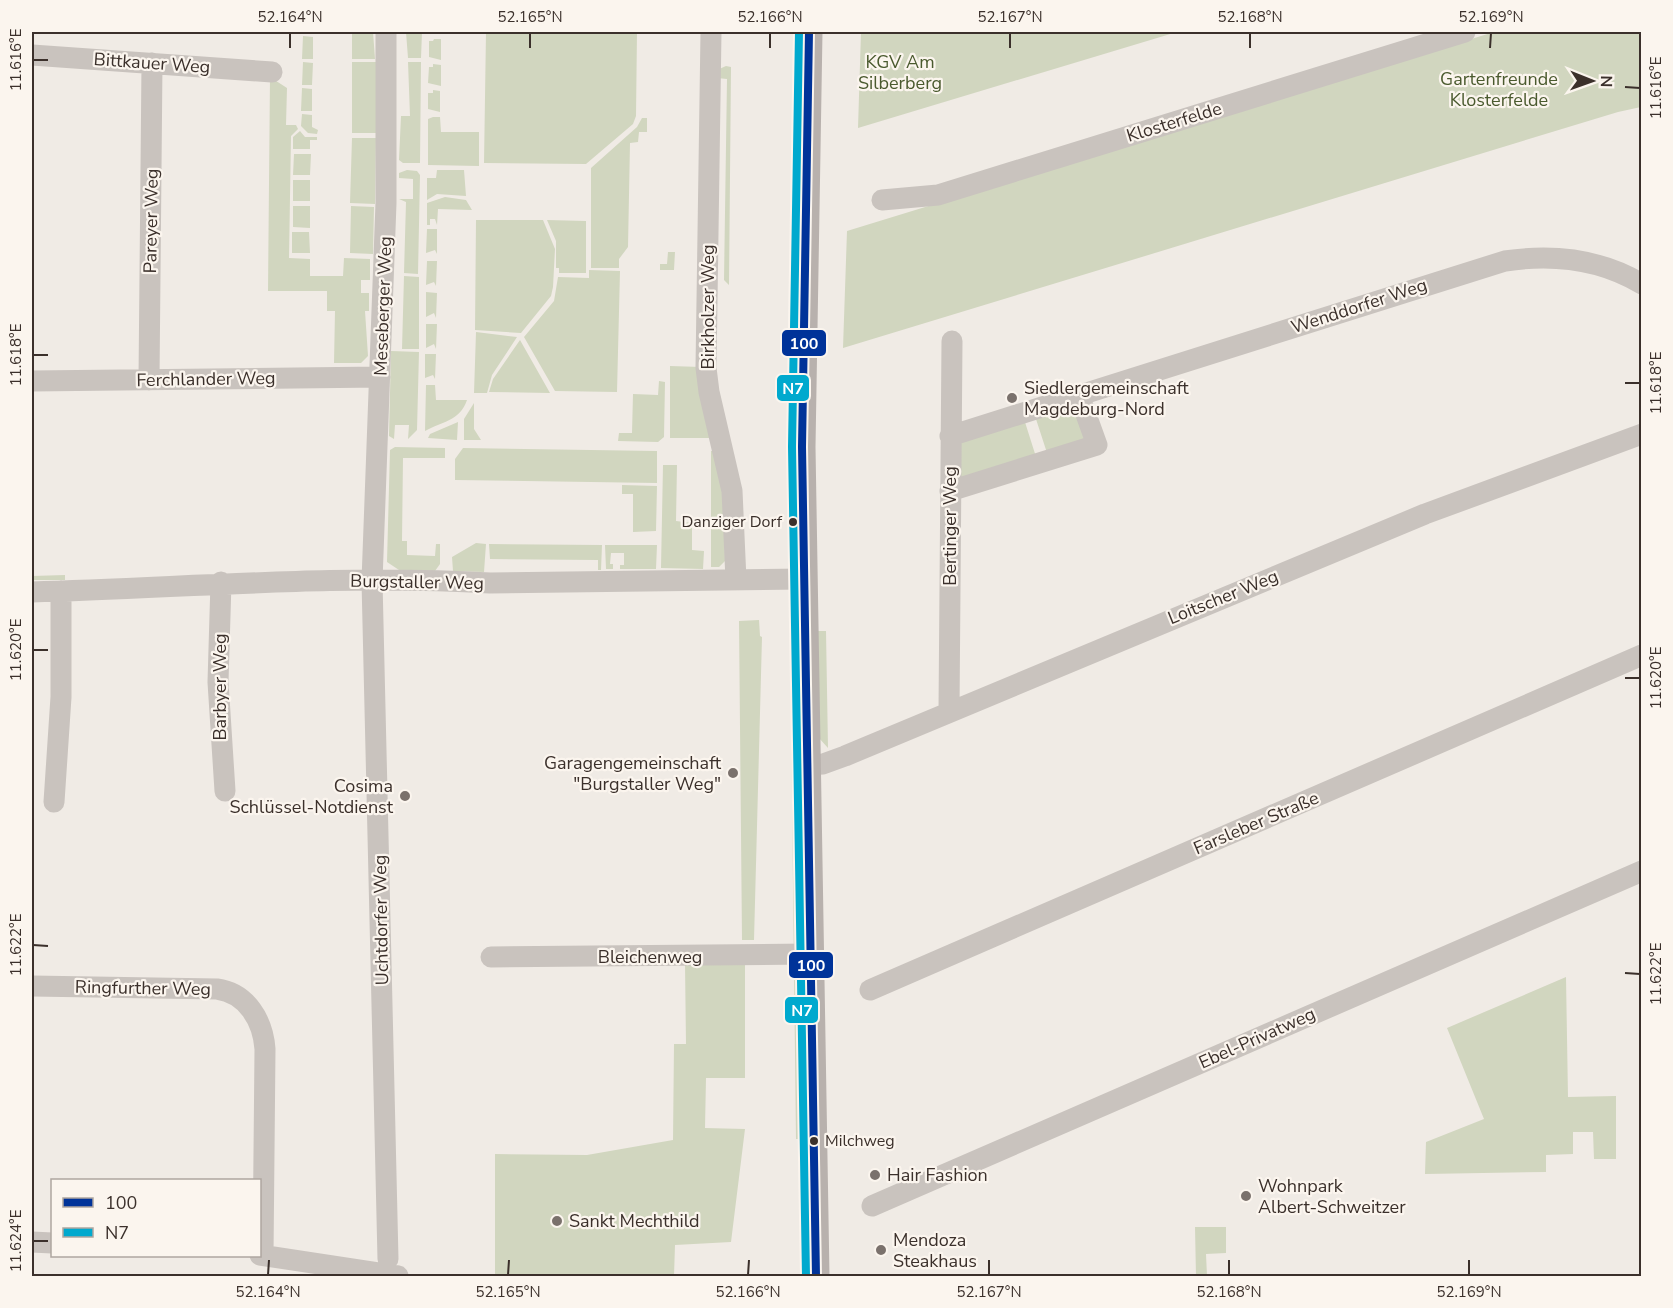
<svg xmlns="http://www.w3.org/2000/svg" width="1673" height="1308" font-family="'Nunito Sans',sans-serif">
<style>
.green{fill:#d1d6bf}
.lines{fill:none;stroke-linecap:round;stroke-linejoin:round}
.minor{stroke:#c9c3be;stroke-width:21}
.major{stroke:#b8b1ad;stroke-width:27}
.bus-1-casing{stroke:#fbf5ee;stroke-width:12}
.bus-2-casing{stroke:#fbf5ee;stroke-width:12}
.bus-1{stroke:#039;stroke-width:8}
.bus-2{stroke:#00a9ce;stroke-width:8}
.ticks{fill:none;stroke:#3b302b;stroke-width:2}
.poi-dot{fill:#7a716c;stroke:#fbf5ee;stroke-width:2}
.bus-dot{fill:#3b302b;stroke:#fbf5ee;stroke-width:2}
.labels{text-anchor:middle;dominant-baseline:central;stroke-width:4.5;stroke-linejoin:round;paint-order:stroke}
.bus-label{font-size:16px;fill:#3b302b;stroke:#fbf5ee;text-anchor:end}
.park-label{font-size:18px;fill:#4a5a2e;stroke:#fbf5ee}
.street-label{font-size:18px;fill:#3b302b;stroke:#fbf5ee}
.poi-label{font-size:18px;fill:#3b302b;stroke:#fbf5ee;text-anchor:start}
.line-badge{stroke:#fbf5ee;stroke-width:2}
.badge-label{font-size:16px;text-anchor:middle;font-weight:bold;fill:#fff}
.neatline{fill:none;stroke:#3b302b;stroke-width:2}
.ticks-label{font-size:15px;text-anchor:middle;fill:#3b302b}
</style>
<rect width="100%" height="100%" fill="#f0ebe5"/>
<!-- green -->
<path class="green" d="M352 32H373L375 59H352Z
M406 32H422L421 58H408Z
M486 32H637L636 116 633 124 586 164 484 163Z
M861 32H1177L858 128Z
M1494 32H1641V107L1618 112 843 348 847 231Z
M303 36 313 37V59H302Z
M434 39H441V60L429 57V41H433Z
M303 62 313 63 312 85H302Z
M352 62H376V133H352Z
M408 62H421L420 163H403L399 160 401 116H410Z
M433 64 441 65V86L428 83 429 67H433Z
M726 66 731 67 729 285 724 280 727 79 717 78V70Z
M270 77 287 88 286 125H296L298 129 291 136 289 258 310 259V276H343L344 258 370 259V280H361V293H369V311H365L368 356 361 363H334L335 311H327V291H268Z
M302 88 312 89V111H301Z
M433 90 440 91V112L428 109V93H433Z
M302 114 312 115V127L318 130 317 134 308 133 301 126Z
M433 117H440L441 132H479V166L428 165V119Z
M642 118H647V132H639L638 142 630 143 628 247 619 259V268H591V168L637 127Z
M300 131 305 137H317V140H310V149H293V137Z
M352 138H376L375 204 350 203Z
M294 154H311L310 175H293Z
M407 170 417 171 420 175 418 274 404 273 406 202 399 199H413V179L399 178V173Z
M437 170H464L466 196 437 194 427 200V178H436Z
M293 180H310V201H293Z
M445 197 466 200 472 210 438 209 437 225 435 219H430V225H427V203Z
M293 206H310V228L293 227Z
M351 206 374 207 373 254 350 253Z
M476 220H543L555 249 553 287 551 296 521 333 475 330Z
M547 220 586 221V273H559V268H556V241Z
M427 229H437V254L435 250 426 253Z
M292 232H309L310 253H292Z
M668 252H675L674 270H660V264H667Z
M427 261H437L436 286 434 282 426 285Z
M589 270 620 271 617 392 555 391 524 337 554 301 558 277 589 278Z
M404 276 419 277V349H402Z
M426 292 437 293 436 318 434 313 426 317Z
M426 324H437L436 349 434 344 426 348Z
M476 332 517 337 492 375 487 393H474Z
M520 340 550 393 489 392 493 379Z
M391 351 419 352 417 430 408 439 409 425H395L394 439 389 436Z
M425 354H436L435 379 433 375 425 378Z
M670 366 701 367 712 438H670Z
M659 381 665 382 664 437 658 442 618 441 619 433H632L633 394 658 395Z
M426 385H435L436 400H467C460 421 441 422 425 431Z
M1077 402 1091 442 1048 456 1035 416Z
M474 403V429L481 440H464V419Z
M1024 419 1037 460 957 487 956 441Z
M458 422 457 440 428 438 430 434Z
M395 447 445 448V458H403L402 541H407V555L435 556 436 544H440V564L435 571 399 570 387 562 390 450Z
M463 448 657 451V483L455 480V459Z
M711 451H714L723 474 725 561 719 567H711Z
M663 465H677L676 521 692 523V550L704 551 703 569 661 568Z
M622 485 657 486 656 531 633 532V494H622Z
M476 543 486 544 484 572 453 571 452 557Z
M489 544 602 545 601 570H598V560L490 559Z
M605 545H657L656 569H620V565H624V553H611L610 564H613V569H606Z
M65 575V580H32V576Z
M759 620 760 636 762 637 754 940H742L739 621Z
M790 631H795L803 1139H796Z
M818 631H826L828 748 819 738Z
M685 964H745V1078H706L705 1128 745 1129 731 1242 675 1245 674 1276H495V1154L587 1155 673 1140 674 1044H686Z
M1566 977 1568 1097 1616 1096V1159H1594L1593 1132H1573V1154L1546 1155V1172L1425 1174 1426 1142 1484 1119 1447 1028Z
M1195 1227H1226V1253L1206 1254 1207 1276H1196Z"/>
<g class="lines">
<!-- minor -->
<path class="minor" d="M386 32V203L372 581 388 1259
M711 32 706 368 709 392 732 491 736 580
M32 55 272 72
M882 200 938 195 1465 32
M149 380 152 63
M32 381 380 377
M950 436 1505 261C1552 254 1600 259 1642 284
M950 491 1097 445 1079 395
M221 582 218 682 225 791
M32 592C184 588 337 574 490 583L804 579
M949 711 952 341
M807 765 823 764 845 756 1425 514 1642 434
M54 802 61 697V591
M491 957 809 954
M32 986 217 989C247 993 263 1021 265 1049L263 1255
M870 990 1642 655
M872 1206 1642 871
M32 1242 52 1243
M260 1255 398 1276"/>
<!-- major -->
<path class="major" d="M809 32 802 447 816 1276"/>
<!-- bus-1 casing -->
<g class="bus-1-casing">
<path id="bus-1" d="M809 32 802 447 816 1276"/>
</g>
<!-- bus-2 casing -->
<g class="bus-2-casing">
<path id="bus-2" d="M799 32 792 447 806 1276"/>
</g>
<!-- bus-1 -->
<use href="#bus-1" class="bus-1"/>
<!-- bus-2 -->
<use href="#bus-2" class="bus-2"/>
</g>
<!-- ticks -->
<path class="ticks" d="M290 48V33M530 48V33M770 48V33M1010 48V33M1250 48V33M1490 48 1491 33M33 60H48M1625 87 1640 88M33 355H48M1625 383H1640M33 650H48M1625 678H1640M33 945 48 946M1625 973 1640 974M33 1241H48M268 1275 269 1260M508 1275 509 1260M748 1275 749 1260M989 1275V1260M1229 1275V1260M1469 1275V1260"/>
<!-- markers -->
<g class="poi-dot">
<circle cx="1012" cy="398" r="6"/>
<circle cx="733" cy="773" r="6"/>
<circle cx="405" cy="796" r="6"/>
<circle cx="875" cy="1175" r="6"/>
<circle cx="1246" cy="1196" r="6"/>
<circle cx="557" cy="1221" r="6"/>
<circle cx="881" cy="1250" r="6"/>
</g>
<g class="bus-dot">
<circle cx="793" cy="522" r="5"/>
<circle cx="814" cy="1141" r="5"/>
</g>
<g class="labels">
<!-- bus labels -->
<g class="bus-label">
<text x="782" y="522">Danziger Dorf</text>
<text x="825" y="1141" text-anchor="start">Milchweg</text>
</g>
<!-- park labels -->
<g class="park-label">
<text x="900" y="62">KGV Am<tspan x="900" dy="21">Silberberg</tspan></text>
<text x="1499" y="79">Gartenfreunde<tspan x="1499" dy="21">Klosterfelde</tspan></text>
</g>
<!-- street labels -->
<g class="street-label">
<text transform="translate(152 63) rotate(4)">Bittkauer Weg</text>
<text transform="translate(1174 122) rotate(-17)">Klosterfelde</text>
<text transform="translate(151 221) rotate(-89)">Pareyer Weg</text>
<text transform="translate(383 306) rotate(-88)">Meseberger Weg</text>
<text transform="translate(1359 306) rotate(-18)">Wenddorfer Weg</text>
<text transform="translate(708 307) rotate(-90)">Birkholzer Weg</text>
<text transform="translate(206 379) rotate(-1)">Ferchlander Weg</text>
<text transform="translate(950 526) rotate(-90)">Bertinger Weg</text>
<text transform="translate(417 582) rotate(1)">Burgstaller Weg</text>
<text transform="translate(1223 597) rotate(-22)">Loitscher Weg</text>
<text transform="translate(220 687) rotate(-90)">Barbyer Weg</text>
<text transform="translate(1256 823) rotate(-23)">Farsleber Straße</text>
<text transform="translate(381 920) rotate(-91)">Uchtdorfer Weg</text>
<text x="650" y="957">Bleichenweg</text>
<text transform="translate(143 988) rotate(1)">Ringfurther Weg</text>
<text transform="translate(1257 1038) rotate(-24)">Ebel-Privatweg</text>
</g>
<!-- poi labels -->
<g class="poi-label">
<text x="1024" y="388">Siedlergemeinschaft<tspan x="1024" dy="21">Magdeburg-Nord</tspan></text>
<text x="721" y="763" text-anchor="end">Garagengemeinschaft<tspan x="721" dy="21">"Burgstaller Weg"</tspan></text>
<text x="393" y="786" text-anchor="end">Cosima<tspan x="393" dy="21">Schlüssel-Notdienst</tspan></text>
<text x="887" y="1175">Hair Fashion</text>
<text x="1258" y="1186">Wohnpark<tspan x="1258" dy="21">Albert-Schweitzer</tspan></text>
<text x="569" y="1221">Sankt Mechthild</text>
<text x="893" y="1240">Mendoza<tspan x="893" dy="21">Steakhaus</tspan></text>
</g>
</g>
<g class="line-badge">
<rect x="781" y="329" width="46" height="28" rx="6" fill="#039"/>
<rect x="776" y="374" width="34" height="28" rx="6" fill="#00a9ce"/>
<rect x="788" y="951" width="46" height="28" rx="6" fill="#039"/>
<rect x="784" y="996" width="35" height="28" rx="6" fill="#00a9ce"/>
</g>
<g class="badge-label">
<text x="804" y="349">100</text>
<text x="793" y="394">N7</text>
<text x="811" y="971">100</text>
<text x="802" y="1016">N7</text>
</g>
<!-- border -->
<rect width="1673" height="1308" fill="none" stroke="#fbf5ee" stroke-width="66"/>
<!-- legend -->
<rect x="51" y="1179" width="210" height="78" fill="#fbf5ee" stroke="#aea6a0" stroke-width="1.5"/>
<rect x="63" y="1198" width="30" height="9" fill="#003399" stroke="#aea6a0" stroke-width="1.5"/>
<text x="105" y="1209" font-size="18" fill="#3b302b">100</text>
<rect x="63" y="1228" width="30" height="9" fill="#00a9ce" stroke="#aea6a0" stroke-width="1.5"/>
<text x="105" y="1239" font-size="18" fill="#3b302b">N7</text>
<!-- north arrow -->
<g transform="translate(1592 81) rotate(91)" stroke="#fbf5ee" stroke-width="4.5" paint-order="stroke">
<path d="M0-4.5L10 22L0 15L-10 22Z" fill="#3b302b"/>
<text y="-9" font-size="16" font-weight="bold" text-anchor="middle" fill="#3b302b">N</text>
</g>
<rect x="33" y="33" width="1607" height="1242" class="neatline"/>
<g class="ticks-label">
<text x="290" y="22">52.164°N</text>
<text x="530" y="22">52.165°N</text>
<text x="770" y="22">52.166°N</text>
<text x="1010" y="22">52.167°N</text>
<text x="1250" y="22">52.168°N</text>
<text x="1491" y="22">52.169°N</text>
<text transform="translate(16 60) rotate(-90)" y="5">11.616°E</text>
<text transform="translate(1656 88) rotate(-90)" y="5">11.616°E</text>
<text transform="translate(16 355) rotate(-90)" y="5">11.618°E</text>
<text transform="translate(1656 383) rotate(-90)" y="5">11.618°E</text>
<text transform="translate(16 650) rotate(-90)" y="5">11.620°E</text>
<text transform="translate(1656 678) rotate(-90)" y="5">11.620°E</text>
<text transform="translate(16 945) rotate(-90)" y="5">11.622°E</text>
<text transform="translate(1656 974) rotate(-90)" y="5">11.622°E</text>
<text transform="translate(16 1241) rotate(-90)" y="5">11.624°E</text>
<text x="268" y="1297">52.164°N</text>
<text x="508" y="1297">52.165°N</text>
<text x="748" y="1297">52.166°N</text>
<text x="989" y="1297">52.167°N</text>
<text x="1229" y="1297">52.168°N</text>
<text x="1469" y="1297">52.169°N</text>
</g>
</svg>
